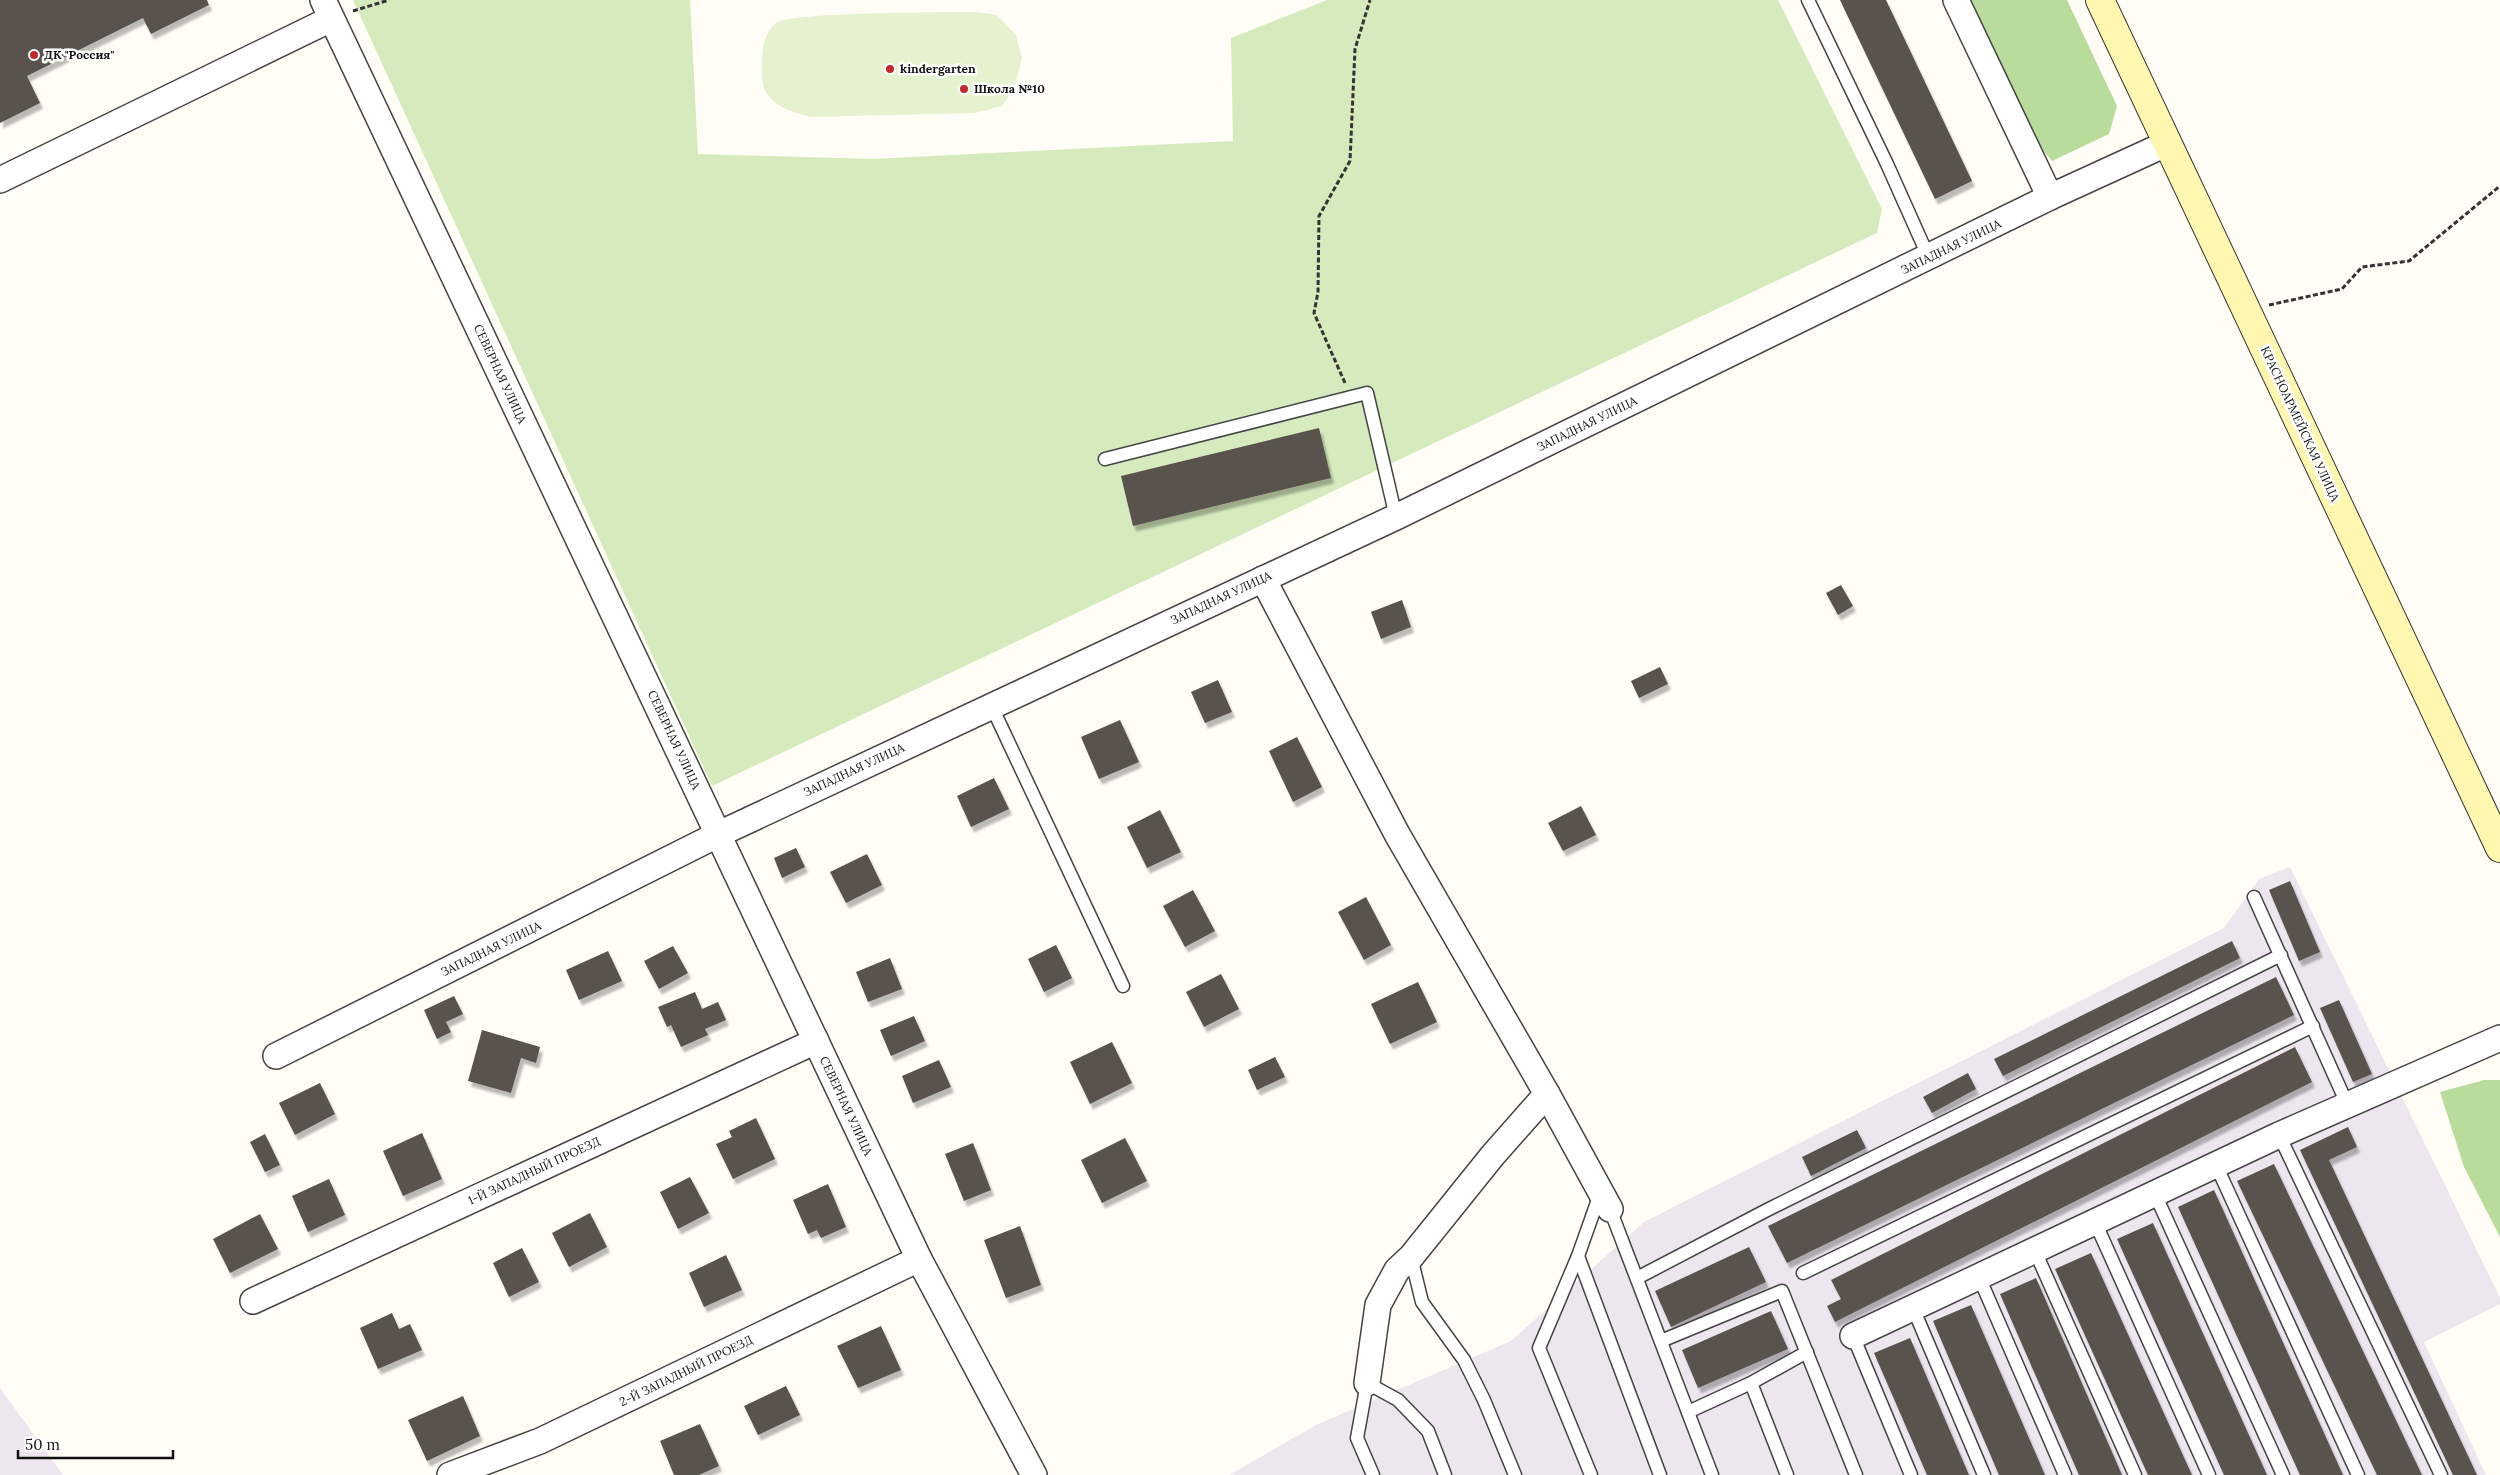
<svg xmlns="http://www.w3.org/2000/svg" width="2500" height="1475" viewBox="0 0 2500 1475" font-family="Lora,serif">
	<defs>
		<filter id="shadow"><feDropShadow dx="3" dy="5.5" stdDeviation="1" flood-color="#0004"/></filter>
	</defs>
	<rect width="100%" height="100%" fill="#fffdf5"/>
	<g fill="#eee6ef">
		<path d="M2290,867l210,431v6l-76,38 62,133h-1257l87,-50 195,-84 133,-119 580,-294 35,-49z"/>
		<path d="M0,1388l63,87h-63z"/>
	</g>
	<path fill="#d5ebbd" d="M353,0h337l8,154 174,5 361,-18 -2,-103 96,-38h451l104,209 -5,24 -1165,553z"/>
	<g fill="#b9dc9c">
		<path d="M1968,0h99l50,106 -8,28 -57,27 -17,-20z"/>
		<path d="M2484,1080h16v157l-36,-70 -24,-75z"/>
	</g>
	<path fill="#e6f2cf" d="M978,12l19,3 19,20 6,23 -8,31 -12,17 -27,7 -165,4c-22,-6 -48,-14 -48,-41 0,-19 -2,-39 14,-53 14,-11 173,-11 202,-11z"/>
	<g fill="#5a524d" filter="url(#shadow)">
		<path d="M0,0h207l2,5 -58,29 -8,-16 -116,58 13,27 -40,20z"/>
		<path d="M1840,0h46l86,181 -37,18z"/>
		<path d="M1319,428l12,50 -198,48 -12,-50z"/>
		<path d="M1841,585l12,21 -15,9 -12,-22z"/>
		<path d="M1402,600l9,27 -30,12 -10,-27z"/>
		<path d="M1660,667l8,17 -29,14 -8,-17z"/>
		<path d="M1218,680l14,32 -27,11 -14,-31z"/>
		<path d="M1120,720l19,42 -40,17 -18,-42z"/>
		<path d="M1297,737l25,50 -29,15 -24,-51z"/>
		<path d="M994,778l15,31 -38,18 -14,-31z"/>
		<path d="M1581,806l15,29 -33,16 -15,-28z"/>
		<path d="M1160,810l21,42 -34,16 -20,-41z"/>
		<path d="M796,848l9,19 -23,11 -8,-20z"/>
		<path d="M867,854l15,31 -36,18 -16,-31z"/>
		<path d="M2290,881l30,71 -21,9 -30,-71z"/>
		<path d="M1193,890l22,41 -30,16 -22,-41z"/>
		<path d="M1366,897l25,48 -27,15 -26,-48z"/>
		<path d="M2232,941l8,17 -237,118 -9,-17z"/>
		<path d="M1056,945l16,33 -28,14 -16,-33z"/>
		<path d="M673,946l15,27 -29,16 -15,-28z"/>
		<path d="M608,951l14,30 -43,19 -13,-30z"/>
		<path d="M890,958l12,31 -34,13 -12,-30z"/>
		<path d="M1221,974l18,35 -35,18 -18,-35z"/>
		<path d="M2276,977l18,38 -507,248 -19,-37z"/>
		<path d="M1418,982l19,40 -47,22 -19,-40z"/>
		<path d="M695,992l7,17 16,-7 8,18 -21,9 3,6 -27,12 -10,-22 -4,2 -9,-20z"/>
		<path d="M454,996l9,18 -17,8 5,10 -14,7 -13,-29z"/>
		<path d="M2339,1000l33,74 -19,8 -33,-74z"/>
		<path d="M914,1016l11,25 -34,15 -11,-26z"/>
		<path d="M482,1030l58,17 -4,16 -15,-5 -10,35 -43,-12z"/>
		<path d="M1112,1042l20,41 -42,21 -20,-42z"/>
		<path d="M2295,1047l17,35 -477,240 -8,-16 14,-7 -10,-19z"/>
		<path d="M1275,1057l10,20 -28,13 -9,-20z"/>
		<path d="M939,1060l12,27 -38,16 -11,-27z"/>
		<path d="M1968,1073l8,16 -44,24 -9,-16z"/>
		<path d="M320,1083l15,31 -40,21 -16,-32z"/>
		<path d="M756,1118l19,41 -42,20 -17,-35 16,-7 -3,-6z"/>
		<path d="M2348,1127l9,20 -28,13 148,315h-24l-153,-325z"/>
		<path d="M1857,1130l9,18 -55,28 -9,-19z"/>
		<path d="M422,1133l20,46 -39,17 -20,-45z"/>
		<path d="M265,1134l15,31 -15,7 -15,-30z"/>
		<path d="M1125,1138l22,43 -45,22 -21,-43z"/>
		<path d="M973,1143l18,47 -27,11 -19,-47z"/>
		<path d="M2274,1164l148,311h-45l-140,-294z"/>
		<path d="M690,1177l19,36 -31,16 -18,-37z"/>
		<path d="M329,1179l16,36 -37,17 -16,-36z"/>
		<path d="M828,1184l18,43 -25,11 -4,-8 -9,4 -15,-34z"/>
		<path d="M2214,1190l129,285h-43l-122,-268z"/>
		<path d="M590,1213l17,34 -38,20 -17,-34z"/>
		<path d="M260,1214l18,35 -48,24 -17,-34z"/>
		<path d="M2153,1223l114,252h-43l-107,-236z"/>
		<path d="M1020,1226l21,59 -35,13 -22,-58z"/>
		<path d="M1749,1247l17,35 -95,45 -16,-36z"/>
		<path d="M522,1248l17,34 -30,15 -16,-34z"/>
		<path d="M2091,1253l101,222h-44l-93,-206z"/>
		<path d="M726,1255l16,35 -38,17 -15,-34z"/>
		<path d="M2036,1278l86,197h-43l-79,-181z"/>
		<path d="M1971,1305l74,170h-46l-66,-154z"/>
		<path d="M1771,1311l17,38 -90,39 -16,-38z"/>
		<path d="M392,1313l7,16 11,-5 12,26 -44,19 -18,-41z"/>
		<path d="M881,1326l20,44 -43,18 -21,-42z"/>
		<path d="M1910,1338l59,137h-42l-53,-122z"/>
		<path d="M786,1386l14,29 -42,20 -14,-29z"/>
		<path d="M463,1396l17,40 -53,25 -19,-41z"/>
		<path d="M700,1424l19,42 -20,9h-25l-14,-34z"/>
	</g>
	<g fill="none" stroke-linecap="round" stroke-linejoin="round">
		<defs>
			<g id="service">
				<path d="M1808,0l79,164 42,94"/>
				<path d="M1105,459l262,-66 29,124"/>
				<path d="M991,705l132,281"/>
				<path d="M2254,897l94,209"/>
				<path d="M2279,1135l162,340"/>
				<path d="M2216,1165l142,310"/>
				<path d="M2155,1194l128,281"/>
				<path d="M1610,1209l102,266"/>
				<path d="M2095,1222l114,253"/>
				<path d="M2035,1251l100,224"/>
				<path d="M1578,1256l82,219"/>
				<path d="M1411,1257l11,45 42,58 20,40 31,75"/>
				<path d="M1803,1273l510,-247"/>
				<path d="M1979,1277l86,198"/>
				<path d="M1637,1278l132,-69 512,-254"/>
				<path d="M1913,1308l71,167"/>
				<path d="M1853,1336l58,139"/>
				<path d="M1661,1341l121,-50 74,184"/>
				<path d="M1751,1383l36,92"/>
				<path d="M1688,1412l63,-29 56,-31"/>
				<path d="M1373,1475l-16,-37 10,-55 31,17 30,31 17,44"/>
				<path d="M1591,1475l-52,-127 39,-92 22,-62"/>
			</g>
			<g id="minor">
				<path d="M323,0l596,1259 115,216"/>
				<path d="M1956,0l94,197"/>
				<path d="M0,180l331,-161"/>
				<path d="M1263,579l134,255 150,260 63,115"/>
				<path d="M276,1056l443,-222 677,-317 654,-320 118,-54"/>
				<path d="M253,1301l563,-260"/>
				<path d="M1853,1336l426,-201 221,-97"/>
				<path d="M1367,1383l11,-78 19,-35 14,-13 82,-102 54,-61"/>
				<path d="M450,1475l90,-34 379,-182"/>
			</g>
			<path id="secondary" d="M2100,0l400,848"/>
		</defs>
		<use href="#service" stroke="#444" stroke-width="15"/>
		<use href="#minor" stroke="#444" stroke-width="28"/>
		<use href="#secondary" stroke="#333" stroke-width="30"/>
		<g stroke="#333" stroke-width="3" stroke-dasharray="5 2.5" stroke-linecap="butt">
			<path d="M353,11l36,-11"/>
			<path d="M2269,305l73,-16 20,-22 47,-6 91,-75"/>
			<path d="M1345,383l-31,-70 4,-21 1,-76 31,-55 5,-112 15,-49"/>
		</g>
		<use href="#service" stroke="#fff" stroke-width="12"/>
		<use href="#minor" stroke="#fff" stroke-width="25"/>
		<use href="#secondary" stroke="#fff6b0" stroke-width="28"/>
	</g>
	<g fill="#c4262e" stroke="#fff" stroke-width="2">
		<circle cx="34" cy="55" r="5"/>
		<circle cx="890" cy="69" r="5"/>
		<circle cx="964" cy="89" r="5"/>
	</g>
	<g text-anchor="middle" stroke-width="5" stroke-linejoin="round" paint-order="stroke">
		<g font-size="12" font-weight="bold" fill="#111" stroke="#fff" text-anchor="start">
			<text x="44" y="59">ДК "Россия"</text>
			<text x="900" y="73">kindergarten</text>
			<text x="974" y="93">Школа №10</text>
		</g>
		<g font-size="12" fill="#111" stroke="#fff">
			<text transform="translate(1951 247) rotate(-26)" y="4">ЗАПАДНАЯ УЛИЦА</text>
			<text transform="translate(500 374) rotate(65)" y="4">СЕВЕРНАЯ УЛИЦА</text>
			<text transform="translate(1587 424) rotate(-26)" y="4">ЗАПАДНАЯ УЛИЦА</text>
			<text transform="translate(2300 424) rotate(65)" y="4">КРАСНОАРМЕЙСКАЯ УЛИЦА</text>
			<text transform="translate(1221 598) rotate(-25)" y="4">ЗАПАДНАЯ УЛИЦА</text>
			<text transform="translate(674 740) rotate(65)" y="4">СЕВЕРНАЯ УЛИЦА</text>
			<text transform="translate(854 770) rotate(-25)" y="4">ЗАПАДНАЯ УЛИЦА</text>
			<text transform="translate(491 949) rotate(-26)" y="4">ЗАПАДНАЯ УЛИЦА</text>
			<text transform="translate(846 1106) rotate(65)" y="4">СЕВЕРНАЯ УЛИЦА</text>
			<text transform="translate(534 1171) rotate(-25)" y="4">1-Й ЗАПАДНЫЙ ПРОЕЗД</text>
			<text transform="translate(686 1371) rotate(-26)" y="4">2-Й ЗАПАДНЫЙ ПРОЕЗД</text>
		</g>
	</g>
	<path d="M18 1450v8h155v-8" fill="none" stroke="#111111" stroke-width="2.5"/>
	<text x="25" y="1450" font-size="15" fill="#111111" stroke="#ffffff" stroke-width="4" paint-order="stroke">50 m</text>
</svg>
